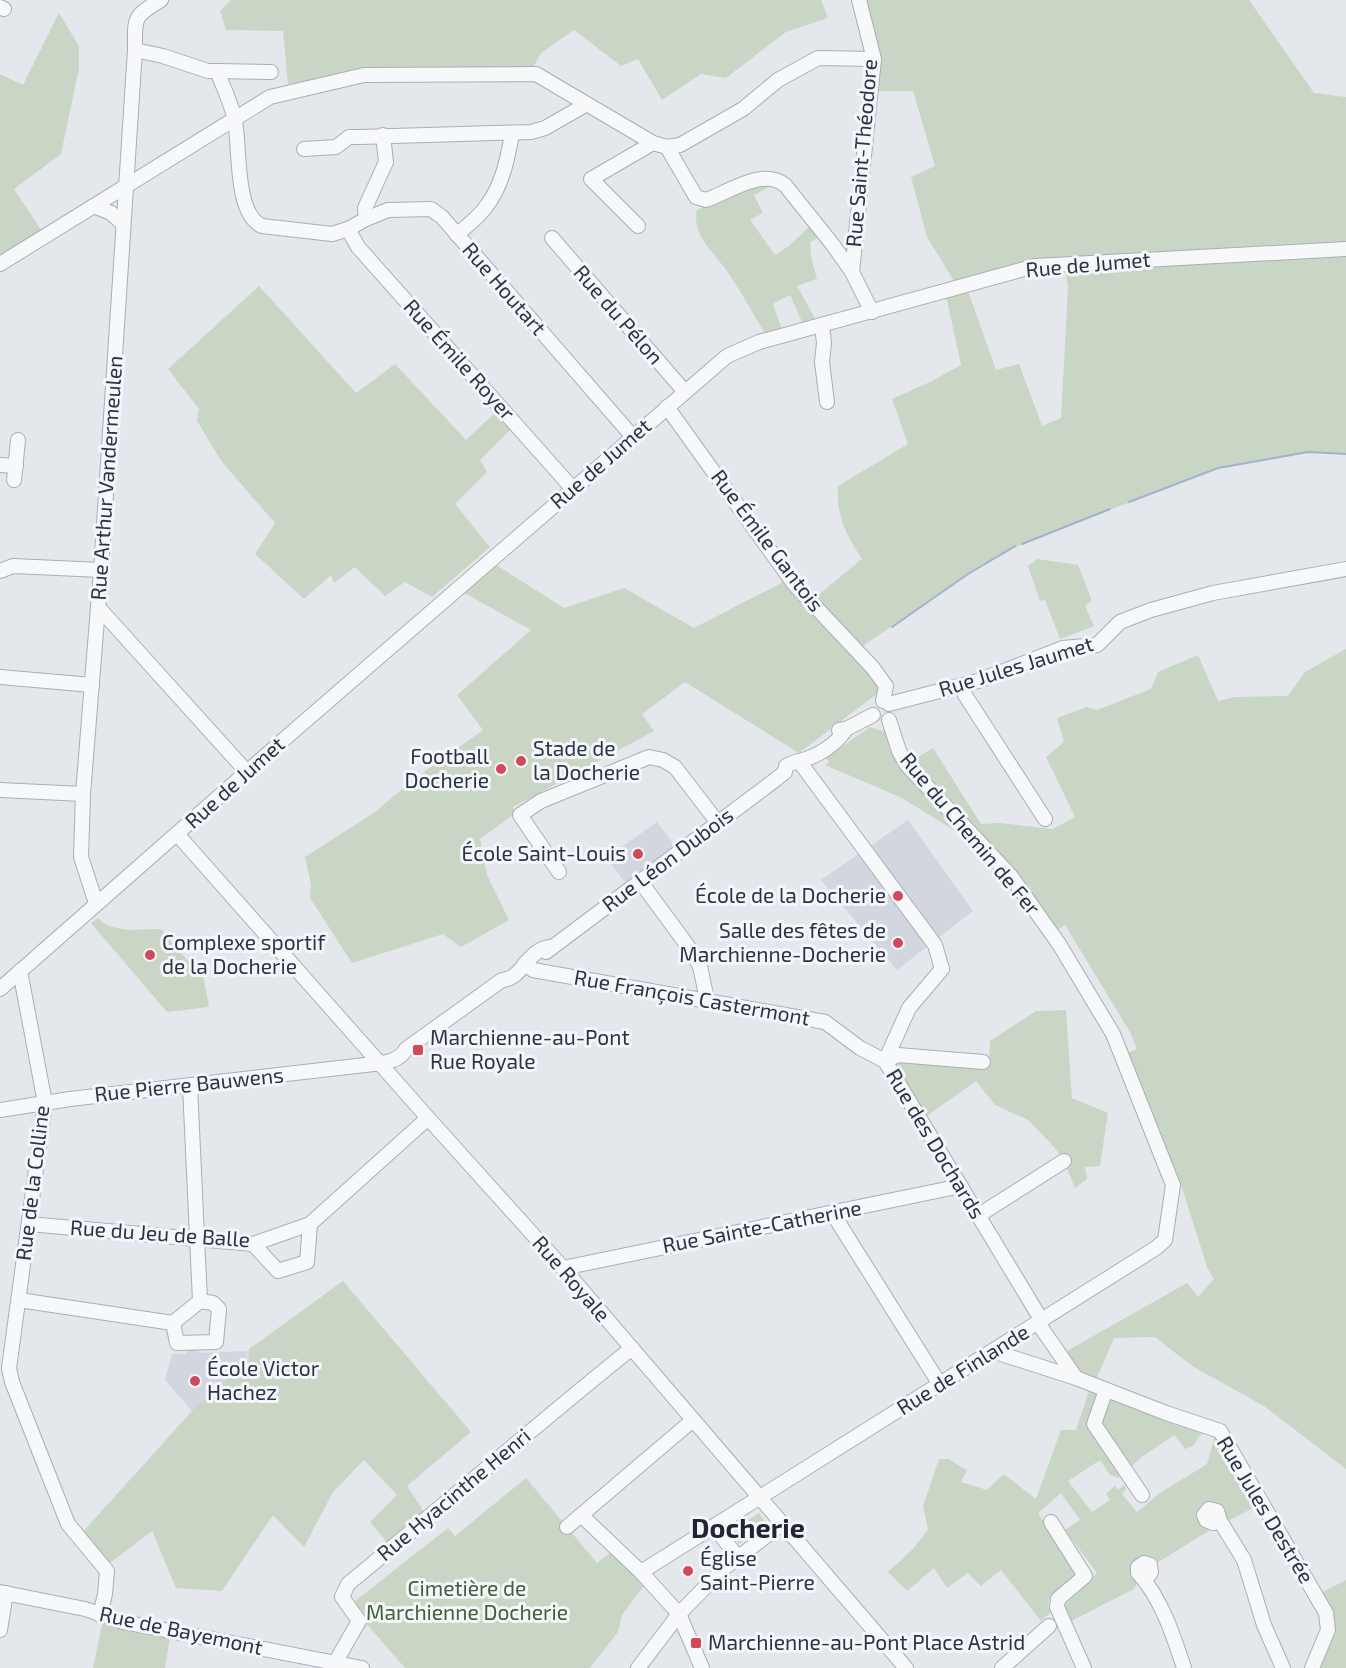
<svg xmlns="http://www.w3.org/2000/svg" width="1346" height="1668" viewBox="0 0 1346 1668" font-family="'Exo 2',sans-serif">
	<rect width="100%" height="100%" fill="#e4e7ec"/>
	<g fill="#d2d6de">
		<path d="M908,820l65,91 -76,59 -76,-90z"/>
		<path d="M657,822l18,24 -50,36 -19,-24z"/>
		<path d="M197,1349l3,4 47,-2 1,13 -23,12v5l-33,30 -27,-31 7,-26h14l3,-4z"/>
	</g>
	<g fill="#c9d6c5">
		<path d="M231,0h590l7,18 -42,14 -60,46 -25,-4 -39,26 -24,-41 -17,7 -47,-36 -33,23 -10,18 -170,5 -73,8 -5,-53 -57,-1 -6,-19z"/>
		<path d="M859,0h390l65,93 32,4v357l-38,-2 -90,16 -196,76 -54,30 -105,72 -15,-4 -31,-46 45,-37c-16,-24 -26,-44 -24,-73l70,-42 -16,-45 40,-18 29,-16 -16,-74 21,-6 30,85 23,-6 23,62 19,-8 7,-130 -3,-23 -111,16 -27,-44 -16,-60 24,-11 -22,-75h-42z"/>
		<path d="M59,13l20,33v22l-18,86 -47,35 29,44 -43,25v-184l23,11z"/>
		<path d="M751,182l25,1 -22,12 9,18 -13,7 25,35 14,-9 25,-24 5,15 -9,5 1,15 6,22 -20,7 19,34 -13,4 -13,-29 -17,9 9,26 -17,3c-12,-19 -23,-40 -36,-59 -13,-20 -38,-38 -32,-64z"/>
		<path d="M259,286l97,107 39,-29 71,76 31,-29 16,16 -33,33 7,12 -32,32 35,43 -58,50 -27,-15 -20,14 -30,-29 -21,16 -3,-8 -27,24 -49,-45 20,-31 -53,-61 -25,-41 2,-12 -31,-40z"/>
		<path d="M1037,559l41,6 14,36 -7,5 9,20 -34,13 -15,-39 -5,1 -12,-35z"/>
		<path d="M490,561l74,47 60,-20 70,40 93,-48 80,92 11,15v6l-79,60 -114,-71 -43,32 12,17 -141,76 3,6 -36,26 7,36 22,45 -48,27 -18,-13 -91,29 -42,-65 1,-13 -6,-28 70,-45 35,-30 73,-52 -26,-35 74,-65 -74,-41z"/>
		<path d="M1346,649v820l-82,-63 -72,-40 -37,-29 -41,1 -19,44 -17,-8 -11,-23 120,-68 11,14 16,-18 -7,-12 -29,-92 -57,-120 16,-6 -7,-17 -65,-107 -14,9 -145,-170 27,-16 48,76 18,-1 54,6 22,-12 -29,-60 18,-15 -7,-24 30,-11 10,3 54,-21 7,-17 40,-17 20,46 17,-4 53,-1 17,-24z"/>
		<path d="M870,727l15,5 7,22 9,15 72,73 -71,-44 -77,-33 4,-3 -3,-4z"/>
		<path d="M98,918c14,16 43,11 63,11l43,51 5,27 -42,5 -76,-89z"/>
		<path d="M1066,1010l6,88 36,15 -8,53 -15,1 2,12 -12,9 -11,-27 -10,-14 -26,-27 -33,-15 -19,-24 -55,39 -36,-59 104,1 1,-21 46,-30z"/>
		<path d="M343,1281l128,151 -64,54 21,32 -36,30 -22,-26 27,-27 -33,-35 -31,32 -29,55 -31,-32 -51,76 -46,-3 -24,-57 -46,35 -26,-31 112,-124 33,-30v-5l23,-12 1,-15z"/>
		<path d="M1089,1391l115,38 -11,17 -8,3 -11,-14 -31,21 -25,22 -8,-3 -10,-15 -32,21 24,31 18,-12 -4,-6 9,-8 3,4 6,-5 2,4 -4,5 15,18 23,-19 47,-29 8,-29 42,71 -47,24 -66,41 -10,18 -63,32 -7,-16 33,-32 -32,-43 15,-10 -19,-27 -23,20 42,62 -31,24 -1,8 4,4 -11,10 -40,-51 -20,16 -13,-13 -21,15 -13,-20 -27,23 -19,-19 24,-22 16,-20 -5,-24 16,-47h9l19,11 -6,12 26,8 17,-16 32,25 25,-69h15z"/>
		<path d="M526,1478l71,85 15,-12 34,32 -24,32 -4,17 -28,36h-185l-55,-63 98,-77 7,8z"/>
		<path d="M759,1513l6,8 -2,5 -24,18 -2,-4 -6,4 -6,-8z"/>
		<path d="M1346,1580v88h-28l12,-29 -11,-45z"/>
		<path d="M103,1620l67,16 -5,32h-72z"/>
	</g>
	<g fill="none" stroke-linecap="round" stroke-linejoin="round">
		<g stroke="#9fb4cc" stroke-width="2">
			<path d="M1129,502l89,-34 90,-16 38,2"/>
			<path d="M1022,544l88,-35"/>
			<path d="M892,627l76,-53 47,-28"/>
		</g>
		<defs>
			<g id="minor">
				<path d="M859,0l15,59 -22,213 20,40"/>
				<path d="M0,7l4,2"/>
				<path d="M135,50l28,6 45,15h9c6,15 13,30 17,45 7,26 -1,97 28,110l70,8 16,-5 18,-10 22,-9 43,-1 11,8 191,220"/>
				<path d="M217,71l54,1"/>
				<path d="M667,147l29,50 10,3c23,-8 57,-33 79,-15l48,60 19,27"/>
				<path d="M304,149l32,-2 13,-10h11l171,-5 14,-4 42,-24"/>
				<path d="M94,206l17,7 12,11"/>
				<path d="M366,219l-1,-11 21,-46 -3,-27"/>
				<path d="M638,226l-47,-47 62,-36"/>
				<path d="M348,229l10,18 215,242"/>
				<path d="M457,235c9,-9 21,-17 28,-27 17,-21 23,-50 27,-75"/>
				<path d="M552,238l133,154"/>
				<path d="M0,264l270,-167 94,-22 172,-1 117,69 14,4 13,-2 63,-36 35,-29 40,-22 56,1"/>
				<path d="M822,325l2,18 -2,19 5,40"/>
				<path d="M667,407l127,177 79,84 13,18 -3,15"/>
				<path d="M0,465l16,1"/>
				<path d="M14,480l4,-40"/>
				<path d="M0,571l13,-5 88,4"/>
				<path d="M98,607l149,165"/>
				<path d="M0,677l92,8"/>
				<path d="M963,685l2,10 80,124"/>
				<path d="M889,704l89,-23 85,-33 34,-3 23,-23 31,-12 62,-17 133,-24"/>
				<path d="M839,730l7,-1 27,-14"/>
				<path d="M799,761l136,184 7,24 -33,39 -24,53 157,260"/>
				<path d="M0,790l83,4"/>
				<path d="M177,834l251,284 135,150 343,400"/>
				<path d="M559,872l-39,-57 21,-14 108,-44 14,3 12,7 43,56"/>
				<path d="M640,881l47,64 13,21 7,34"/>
				<path d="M96,903l-15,-46 2,-63 18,-224 34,-520c0,-32 -3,-33 26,-50"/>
				<path d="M546,952l229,-172 10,-8 1,-6c5,-3 7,-3 13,-5 18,-4 38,-17 47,-32"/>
				<path d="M525,963l8,7 292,52 35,26 25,13 13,-6 85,7"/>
				<path d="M20,971l25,132 -36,265 3,14 56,142 39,47 -2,23 -5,21"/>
				<path d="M0,989l289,-254 438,-379 32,-14 276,-76 311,-17"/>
				<path d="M0,1110l70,-11 295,-34c15,-2 34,-2 41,-16l96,-69c21,-1 24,-30 48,-33"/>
				<path d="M833,1214l106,169"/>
				<path d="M979,1215l85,-54"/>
				<path d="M29,1224l224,20 57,-20 118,-106"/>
				<path d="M253,1244l25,27 29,-9 3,-38"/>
				<path d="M563,1268l398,-82"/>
				<path d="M19,1300l154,23 27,-22 -10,-215"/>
				<path d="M173,1323l4,20 39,-1 3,-33 -6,-6 -13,-2"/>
				<path d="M1038,1323l38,55"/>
				<path d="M992,1351l84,27 90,35 54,18 106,182 2,17 -16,38"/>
				<path d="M1106,1390l-12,34 48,71"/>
				<path d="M581,1515l60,57 38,42 23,54"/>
				<path d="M1220,1521l-7,2 -7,-3 -2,-5 5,-6 8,2 3,10 24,39 20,65 19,43"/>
				<path d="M1051,1522l34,54 -27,23 -1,8 27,61"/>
				<path d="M714,1526l24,32"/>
				<path d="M567,1527l126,-107"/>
				<path d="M641,1572l515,-324 9,-8 8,-55 -60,-151 -54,-90 -49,-69 -104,-111 -7,-13 -10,-31"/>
				<path d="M1145,1581l6,-9 -1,-7 -6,-2 -6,4v6c23,24 36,64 46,95"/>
				<path d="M0,1592l85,17 38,13 239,46"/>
				<path d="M0,1630l6,-37"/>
				<path d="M335,1663l24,-42 -17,-24 6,-13c95,-78 188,-159 284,-236"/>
				<path d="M638,1668l41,-54 44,-45 59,-45"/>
				<path d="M1002,1668l47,-42"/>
			</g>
		</defs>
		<use href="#minor" stroke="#a9aeb7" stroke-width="16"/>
		<use href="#minor" stroke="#f7f8fa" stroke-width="14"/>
	</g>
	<g fill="#d1495b" stroke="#f4f6f9" stroke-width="2">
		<circle cx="521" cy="761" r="6"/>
		<circle cx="501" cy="769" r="6"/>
		<circle cx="638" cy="854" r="6"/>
		<circle cx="898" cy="896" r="6"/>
		<circle cx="898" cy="943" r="6"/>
		<circle cx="150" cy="955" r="6"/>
		<rect x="412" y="1044" width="12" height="12" rx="3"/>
		<circle cx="195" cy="1381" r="6"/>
		<circle cx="688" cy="1571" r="6"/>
		<rect x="690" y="1637" width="12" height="12" rx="3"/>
	</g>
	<g text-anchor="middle" stroke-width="6" stroke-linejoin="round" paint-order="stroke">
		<g font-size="21" fill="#2b3445" stroke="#f4f6f9">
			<text transform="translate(862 153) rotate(-85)" y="7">Rue Saint-Théodore</text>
			<text transform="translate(1088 265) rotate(-5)" y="7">Rue de Jumet</text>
			<text transform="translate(504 289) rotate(49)" y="7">Rue Houtart</text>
			<text transform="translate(618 315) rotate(49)" y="7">Rue du Pélon</text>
			<text transform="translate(459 360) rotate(48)" y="7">Rue Émile Royer</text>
			<text transform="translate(601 464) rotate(-41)" y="7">Rue de Jumet</text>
			<text transform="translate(107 478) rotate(-86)" y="7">Rue Arthur Vandermeulen</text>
			<text transform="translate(767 541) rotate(53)" y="7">Rue Émile Gantois</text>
			<text transform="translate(1016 667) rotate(-17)" y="7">Rue Jules Jaumet</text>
			<text transform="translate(235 783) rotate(-42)" y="7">Rue de Jumet</text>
			<text transform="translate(970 834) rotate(50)" y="7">Rue du Chemin de Fer</text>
			<text transform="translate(668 860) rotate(-37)" y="7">Rue Léon Dubois</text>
			<text transform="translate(692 998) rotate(10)" y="7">Rue François Castermont</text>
			<text transform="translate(189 1085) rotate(-6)" y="7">Rue Pierre Bauwens</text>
			<text transform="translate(935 1144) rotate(59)" y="7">Rue des Dochards</text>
			<text transform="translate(33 1183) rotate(-83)" y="7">Rue de la Colline</text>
			<text transform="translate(762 1227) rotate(-11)" y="7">Rue Sainte-Catherine</text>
			<text transform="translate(160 1234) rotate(4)" y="7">Rue du Jeu de Balle</text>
			<text transform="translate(571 1279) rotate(49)" y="7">Rue Royale</text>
			<text transform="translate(963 1370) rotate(-32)" y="7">Rue de Finlande</text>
			<text transform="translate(454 1495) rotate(-40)" y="7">Rue Hyacinthe Henri</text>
			<text transform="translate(1265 1510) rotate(59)" y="7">Rue Jules Destrée</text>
			<text transform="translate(181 1631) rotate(12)" y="7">Rue de Bayemont</text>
		</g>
		<g font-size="21" fill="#2b3445" stroke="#f4f6f9" text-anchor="start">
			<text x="533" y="756">Stade de<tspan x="533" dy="24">la Docherie</tspan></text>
			<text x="489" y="764" text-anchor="end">Football<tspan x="489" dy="24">Docherie</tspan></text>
			<text x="626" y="861" text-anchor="end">École Saint-Louis</text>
			<text x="886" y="903" text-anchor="end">École de la Docherie</text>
			<text x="886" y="938" text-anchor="end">Salle des fêtes de<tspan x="886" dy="24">Marchienne-Docherie</tspan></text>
			<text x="162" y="950">Complexe sportif<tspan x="162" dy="24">de la Docherie</tspan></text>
			<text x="430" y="1045">Marchienne-au-Pont<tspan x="430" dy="24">Rue Royale</tspan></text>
			<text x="207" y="1376">École Victor<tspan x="207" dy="24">Hachez</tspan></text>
			<text x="700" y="1566">Église<tspan x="700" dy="24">Saint-Pierre</tspan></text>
			<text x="708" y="1650">Marchienne-au-Pont Place Astrid</text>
		</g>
		<g font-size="21" fill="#3f6138" stroke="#f4f6f9">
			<text x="467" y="1596">Cimetière de<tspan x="467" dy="24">Marchienne Docherie</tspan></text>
		</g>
		<g font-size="27" font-weight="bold" fill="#1d2536" stroke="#f4f6f9">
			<text x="748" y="1538">Docherie</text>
		</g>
	</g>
</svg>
